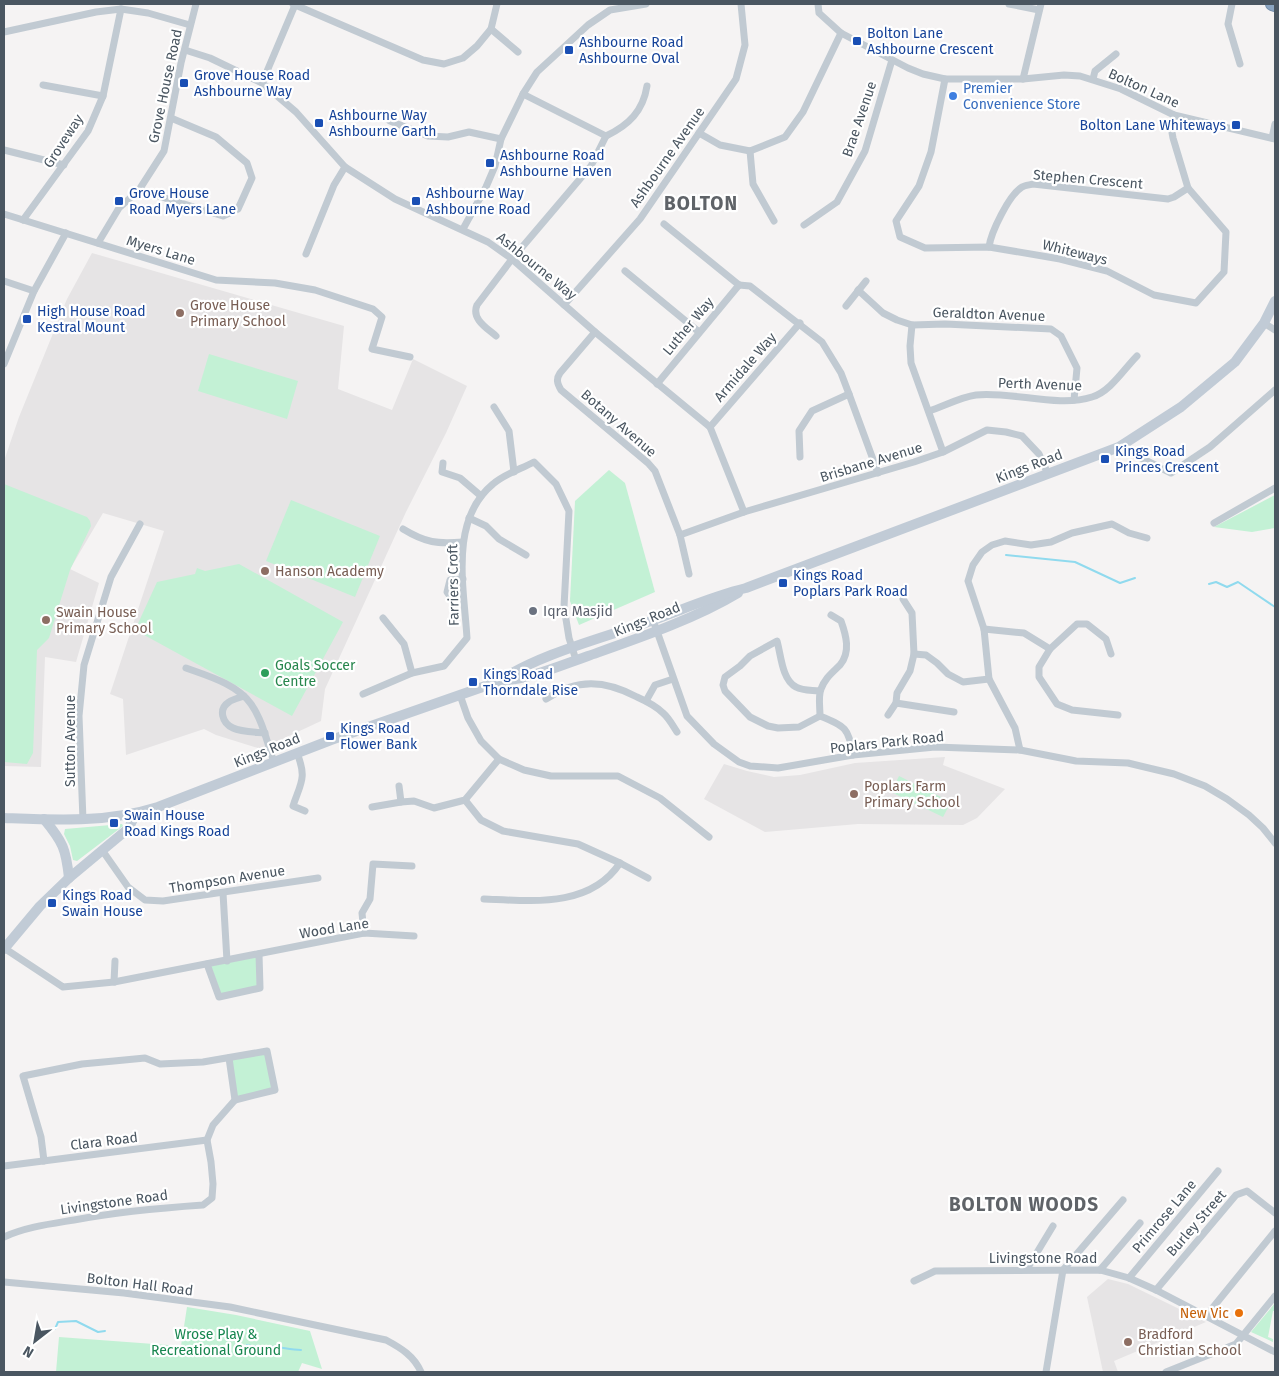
<svg xmlns="http://www.w3.org/2000/svg" width="1279" height="1376" viewBox="0 0 1279 1376" font-family="'Fira Sans',sans-serif">
	<rect width="100%" height="100%" fill="#f5f3f3"/>
	<g fill="#e6e4e5">
		<path d="M92,253l252,73 -6,63 54,21 21,-51 54,27 -21,47 -40,79 -81,177 -4,32 -60,28 -45,-14 -12,-6 -78,26 -3,-56 -13,-5 54,-163 -61,-18 -33,56 29,14 -23,79 -31,-5 -4,110 -37,-1v-305l15,-44 48,-118z"/>
		<path d="M945,757l-2,8 62,24 -28,29 -14,7 -105,-1 -93,8 -61,-33 20,-35 23,7 27,6 26,-2 55,-12z"/>
		<path d="M1108,1279l20,5 78,38 -92,39 4,11h-15l-16,-75z"/>
	</g>
	<g fill="#c3f1d5">
		<path d="M209,354l89,27 -11,38 -89,-28z"/>
		<path d="M609,470l16,13 30,109 -76,33 -9,-24 5,-100z"/>
		<path d="M4,484l83,33 3,4 1,5 -21,44 -21,68 -12,12 -4,103 -6,11 -23,-2z"/>
		<path d="M1275,495v33l-23,4 -38,-5z"/>
		<path d="M291,500l89,36 -25,61 -89,-36z"/>
		<path d="M239,564l104,58 -51,94 -157,-86 22,-48 38,-8 2,-6 8,3z"/>
		<path d="M899,776l52,26 -8,15 -52,-25z"/>
		<path d="M122,824l1,2 -46,35 -4,-1 -3,-14 -6,-12 1,-5z"/>
		<path d="M256,957l1,29 -36,8 -10,-28z"/>
		<path d="M266,1053l6,35 -35,9 -5,-37z"/>
		<path d="M1275,1303v8h-2l-5,26 5,2v3l-22,-10z"/>
		<path d="M187,1307l49,8 74,16 12,38 -20,-6 -4,9h-242l3,-35 122,9z"/>
	</g>
	<g fill="none" stroke-linecap="round" stroke-linejoin="round">
		<g stroke="#90daee" stroke-width="2">
			<path d="M1006,555l69,7 45,21 15,-5"/>
			<path d="M1209,584l7,-2 11,5 11,-5 37,25"/>
			<path d="M55,1329l3,-7 18,-1 22,11 7,-1"/>
			<path d="M247,1345c10,3 19,1 29,2 9,1 16,3 25,3"/>
		</g>
		<defs>
			<path id="highway" d="M1272,4l3,1"/>
		</defs>
		<use href="#highway" stroke="#7690ad" stroke-width="14"/>
		<g stroke="#c1cad2" stroke-width="7">
			<path d="M293,4l130,56 21,4 19,-6 14,-12 14,-17 6,-25"/>
			<path d="M818,4l1,9 22,20 67,35 15,6 22,5h78l41,-4 16,1 41,13 53,26 101,24"/>
			<path d="M1009,4l30,6"/>
			<path d="M1232,4l-4,20 12,40"/>
			<path d="M491,29l27,23"/>
			<path d="M4,32l92,-20 25,-3 27,4 42,12"/>
			<path d="M185,50l25,8 52,25 34,29 49,55 50,32 93,43 24,17 83,73 115,95 34,85"/>
			<path d="M945,79l-14,73 -12,34 -23,35 4,16 25,11 64,-1 71,12 47,12 47,24 42,8 28,-31 2,-40 -38,-44 -15,-50 -2,-11 3,-12"/>
			<path d="M1023,79l18,-75"/>
			<path d="M1093,79l2,-8 21,-17"/>
			<path d="M262,83l33,-78"/>
			<path d="M43,85l60,11"/>
			<path d="M390,121l38,15 20,1 21,-5 32,7"/>
			<path d="M699,133l21,12 30,6 35,-14 18,-25 38,-79"/>
			<path d="M606,136c23,-11 37,-25 41,-50"/>
			<path d="M1272,138l3,-14"/>
			<path d="M4,150l60,15"/>
			<path d="M750,151l3,33 21,37"/>
			<path d="M139,190l84,26 15,-7 14,-31 -5,-15 -31,-26 -45,-19"/>
			<path d="M4,214l212,66 59,3 40,7 58,19 9,8 -10,32 38,8"/>
			<path d="M23,220l65,-89 15,-35 18,-87"/>
			<path d="M664,224l75,61"/>
			<path d="M804,225l33,-23 28,-51 27,-91"/>
			<path d="M463,229l23,-42 9,-21 6,-27 22,-45 14,-22 51,-47 22,-15 36,-6"/>
			<path d="M98,243l21,-35 20,-18 25,-39 17,-88 15,-59"/>
			<path d="M989,247c2,-15 20,-52 33,-60 3,-2 8,-2 11,-3l135,15 6,-2 14,-9"/>
			<path d="M306,254l28,-69 11,-18"/>
			<path d="M625,271l74,61"/>
			<path d="M4,281l30,10"/>
			<path d="M739,285l11,1 72,56 19,31 8,21 29,79"/>
			<path d="M858,290l25,23 14,7 15,5 33,-1 106,5 10,7 16,32 -3,32"/>
			<path d="M564,305l76,-86 96,-140 9,-34 -4,-41"/>
			<path d="M846,306l20,-25"/>
			<path d="M1264,323l11,7"/>
			<path d="M912,325l-2,21 1,17 32,89"/>
			<path d="M595,332l-35,41c-4,6 -3,10 1,17l87,73 7,8 25,64 9,39"/>
			<path d="M496,336c-9,-8 -25,-17 -19,-31l35,-46 79,-93 15,-30 -83,-42"/>
			<path d="M4,364l30,-73 32,-58"/>
			<path d="M657,384l82,-99"/>
			<path d="M494,407l15,24 5,41"/>
			<path d="M929,411c15,-5 32,-14 47,-16 36,-4 82,13 116,2 18,-5 32,-28 45,-41"/>
			<path d="M710,427l90,-104"/>
			<path d="M1119,447l52,26 39,-26 65,-57"/>
			<path d="M800,457l-1,-26 13,-20 37,-17"/>
			<path d="M443,463l-1,9 18,6 21,18"/>
			<path d="M469,518l17,8 13,13 27,16"/>
			<path d="M1214,523l61,-35"/>
			<path d="M403,529c23,14 34,15 60,13"/>
			<path d="M680,535l64,-23 170,-50 29,-10 44,-22 19,2 16,4 17,18 9,20"/>
			<path d="M456,605l-9,-13 3,-12 13,-1"/>
			<path d="M831,615l10,6c5,14 10,31 -1,44 -8,8 -15,13 -19,24 -3,7 -1,18 -1,27 25,10 29,12 33,39"/>
			<path d="M383,618l21,26 8,29"/>
			<path d="M653,620l34,96 27,28 25,18 11,4 28,2 75,-13 82,-8 85,3 56,11 52,2 46,11 31,12 22,13 22,16 14,13 12,15"/>
			<path d="M984,629l40,4 26,16 27,-25h10l19,15 5,15"/>
			<path d="M1050,649l-11,18v10l18,27 15,6 46,5"/>
			<path d="M914,654l12,1 11,8 11,11 15,8 26,-3"/>
			<path d="M186,668c22,8 51,16 65,36 12,17 16,39 23,58"/>
			<path d="M819,691c-7,-1 -16,0 -23,-4 -14,-7 -15,-32 -19,-46l-27,15 -10,10 -15,11 -2,8 2,6 25,26 18,9 10,2 21,-1 21,-11"/>
			<path d="M363,694l49,-21 32,-7 23,-28c-3,-50 -18,-118 26,-154 11,-10 28,-15 41,-22l22,22 13,27 -5,96 5,31 7,22"/>
			<path d="M460,695l8,23 13,23 18,18 25,11 27,6h67l42,22 49,39"/>
			<path d="M244,696c-5,2 -11,3 -15,6 -11,7 -7,21 4,26 8,4 22,4 32,5"/>
			<path d="M546,699c31,-21 59,-19 91,-2 9,4 19,9 26,16 6,5 10,13 14,19"/>
			<path d="M646,701l9,-16 18,-6"/>
			<path d="M896,703l58,9"/>
			<path d="M888,715l8,-12 1,-10 13,-22 4,-17 -2,-41 -9,-14"/>
			<path d="M1020,750l-5,-22 -26,-49 -5,-50 -16,-48 5,-16 9,-13 10,-7 13,-4 26,4 20,-3 21,-9 40,-9 17,9 18,5"/>
			<path d="M297,753c10,25 4,29 -4,53l12,5"/>
			<path d="M399,786l2,16"/>
			<path d="M465,800l16,20 22,11 75,13 42,19 28,15"/>
			<path d="M372,807l29,-5 13,-1 20,7 31,-8 34,-41"/>
			<path d="M83,820l-4,-104 5,-51 27,-88 29,-53"/>
			<path d="M102,850l26,37 17,13 18,1 155,-23"/>
			<path d="M223,893l4,68"/>
			<path d="M484,899c48,2 106,9 136,-36"/>
			<path d="M364,933l-2,-20 8,-14 3,-35 39,2"/>
			<path d="M4,948l59,39 51,-5 250,-49 50,3"/>
			<path d="M207,964l12,33 41,-9 -1,-34"/>
			<path d="M114,982l1,-21"/>
			<path d="M44,1161l-3,-24 -18,-61 59,-12 32,-3 31,-3 15,6 43,-2 64,-11 8,39 -40,10"/>
			<path d="M4,1166l203,-26"/>
			<path d="M4,1237c22,-10 46,-13 70,-17 43,-8 85,-12 129,-15l9,-7 1,-14 -2,-22 -4,-22 6,-15 22,-25 -6,-42"/>
			<path d="M1027,1269l26,-43"/>
			<path d="M1100,1270l40,-47"/>
			<path d="M1129,1278l89,-107"/>
			<path d="M914,1281l21,-10 165,-1 29,8 27,12 119,62"/>
			<path d="M4,1282l120,11 106,14 156,33c15,8 28,16 35,32"/>
			<path d="M1156,1290l80,-95 11,-4 28,22"/>
			<path d="M1206,1316l69,-85"/>
			<path d="M1046,1372l17,-102 60,-70"/>
			<path d="M1166,1372l70,-28 39,-48"/>
		</g>
		<g stroke="#c1cbd6" stroke-width="10">
			<path d="M500,681c30,-2 59,-15 88,-25 48,-17 107,-37 150,-63"/>
			<path d="M4,818c52,2 103,5 154,-11l173,-67 166,-58c43,-28 99,-42 148,-59 35,-12 64,-26 101,-35l373,-141 62,-40 54,-45 29,-39 11,-22"/>
			<path d="M44,819c19,23 22,30 25,59"/>
			<path d="M4,949l36,-43 29,-28 60,-50 6,-14"/>
		</g>
		<use href="#highway" stroke="#8ba5c1" stroke-width="12"/>
	</g>
	<g fill="#1a4fb4" stroke="#fff" stroke-width="2">
		<rect x="852" y="36" width="10" height="10" rx="2.5"/>
		<rect x="564" y="45" width="10" height="10" rx="2.5"/>
		<rect x="179" y="78" width="10" height="10" rx="2.5"/>
		<rect x="314" y="118" width="10" height="10" rx="2.5"/>
		<rect x="1231" y="120" width="10" height="10" rx="2.5"/>
		<rect x="485" y="158" width="10" height="10" rx="2.5"/>
		<rect x="114" y="196" width="10" height="10" rx="2.5"/>
		<rect x="411" y="196" width="10" height="10" rx="2.5"/>
		<rect x="22" y="314" width="10" height="10" rx="2.5"/>
		<rect x="1100" y="454" width="10" height="10" rx="2.5"/>
		<rect x="778" y="578" width="10" height="10" rx="2.5"/>
		<rect x="468" y="677" width="10" height="10" rx="2.5"/>
		<rect x="325" y="731" width="10" height="10" rx="2.5"/>
		<rect x="109" y="818" width="10" height="10" rx="2.5"/>
		<rect x="47" y="898" width="10" height="10" rx="2.5"/>
	</g>
	<circle fill="#3f7fe0" stroke="#fff" stroke-width="2" cx="953" cy="96" r="5"/>
	<g fill="#8d6e63" stroke="#fff" stroke-width="2">
		<circle cx="180" cy="313" r="5"/>
		<circle cx="265" cy="571" r="5"/>
		<circle cx="46" cy="620" r="5"/>
		<circle cx="854" cy="794" r="5"/>
		<circle cx="1128" cy="1342" r="5"/>
	</g>
	<circle fill="#6b7280" stroke="#fff" stroke-width="2" cx="533" cy="611" r="5"/>
	<circle fill="#2e9e5b" stroke="#fff" stroke-width="2" cx="265" cy="673" r="5"/>
	<circle fill="#e8710a" stroke="#fff" stroke-width="2" cx="1239" cy="1313" r="5"/>
	<g text-anchor="middle" stroke-width="4.5" stroke-linejoin="round" paint-order="stroke">
		<g font-size="14" fill="#164399" stroke="#fff" text-anchor="start">
			<text x="867" y="38">Bolton Lane<tspan x="867" dy="16">Ashbourne Crescent</tspan></text>
			<text x="579" y="47">Ashbourne Road<tspan x="579" dy="16">Ashbourne Oval</tspan></text>
			<text x="194" y="80">Grove House Road<tspan x="194" dy="16">Ashbourne Way</tspan></text>
			<text x="329" y="120">Ashbourne Way<tspan x="329" dy="16">Ashbourne Garth</tspan></text>
			<text x="1226" y="130" text-anchor="end">Bolton Lane Whiteways</text>
			<text x="500" y="160">Ashbourne Road<tspan x="500" dy="16">Ashbourne Haven</tspan></text>
			<text x="129" y="198">Grove House<tspan x="129" dy="16">Road Myers Lane</tspan></text>
			<text x="426" y="198">Ashbourne Way<tspan x="426" dy="16">Ashbourne Road</tspan></text>
			<text x="37" y="316">High House Road<tspan x="37" dy="16">Kestral Mount</tspan></text>
			<text x="1115" y="456">Kings Road<tspan x="1115" dy="16">Princes Crescent</tspan></text>
			<text x="793" y="580">Kings Road<tspan x="793" dy="16">Poplars Park Road</tspan></text>
			<text x="483" y="679">Kings Road<tspan x="483" dy="16">Thorndale Rise</tspan></text>
			<text x="340" y="733">Kings Road<tspan x="340" dy="16">Flower Bank</tspan></text>
			<text x="124" y="820">Swain House<tspan x="124" dy="16">Road Kings Road</tspan></text>
			<text x="62" y="900">Kings Road<tspan x="62" dy="16">Swain House</tspan></text>
		</g>
		<g font-size="14" fill="#4a5661" stroke="#fff">
			<text transform="translate(165 86) rotate(-78)" y="5">Grove House Road</text>
			<text transform="translate(1144 88) rotate(24)" y="5">Bolton Lane</text>
			<text transform="translate(859 119) rotate(-71)" y="5">Brae Avenue</text>
			<text transform="translate(63 141) rotate(-57)" y="5">Groveway</text>
			<text transform="translate(667 157) rotate(-55)" y="5">Ashbourne Avenue</text>
			<text transform="translate(1088 179) rotate(5)" y="5">Stephen Crescent</text>
			<text transform="translate(161 250) rotate(17)" y="5">Myers Lane</text>
			<text transform="translate(1075 252) rotate(14)" y="5">Whiteways</text>
			<text transform="translate(537 266) rotate(39)" y="5">Ashbourne Way</text>
			<text transform="translate(989 314) rotate(2)" y="5">Geraldton Avenue</text>
			<text transform="translate(688 326) rotate(-50)" y="5">Luther Way</text>
			<text transform="translate(745 367) rotate(-49)" y="5">Armidale Way</text>
			<text transform="translate(1040 384) rotate(2)" y="5">Perth Avenue</text>
			<text transform="translate(619 423) rotate(41)" y="5">Botany Avenue</text>
			<text transform="translate(871 462) rotate(-17)" y="5">Brisbane Avenue</text>
			<text transform="translate(1029 466) rotate(-21)" y="5">Kings Road</text>
			<text transform="translate(453 585) rotate(-91)" y="5">Farriers Croft</text>
			<text transform="translate(647 619) rotate(-22)" y="5">Kings Road</text>
			<text transform="translate(70 741) rotate(-90)" y="5">Sutton Avenue</text>
			<text transform="translate(887 742) rotate(-6)" y="5">Poplars Park Road</text>
			<text transform="translate(267 750) rotate(-22)" y="5">Kings Road</text>
			<text transform="translate(227 879) rotate(-9)" y="5">Thompson Avenue</text>
			<text transform="translate(334 928) rotate(-9)" y="5">Wood Lane</text>
			<text transform="translate(104 1141) rotate(-7)" y="5">Clara Road</text>
			<text transform="translate(114 1202) rotate(-8)" y="5">Livingstone Road</text>
			<text transform="translate(1164 1216) rotate(-50)" y="5">Primrose Lane</text>
			<text transform="translate(1196 1223) rotate(-49)" y="5">Burley Street</text>
			<text x="1043" y="1263">Livingstone Road</text>
			<text transform="translate(140 1284) rotate(7)" y="5">Bolton Hall Road</text>
		</g>
		<g font-size="14" fill="#366cbe" stroke="#fff" text-anchor="start">
			<text x="963" y="93">Premier<tspan x="963" dy="16">Convenience Store</tspan></text>
		</g>
		<g font-size="14" fill="#785e54" stroke="#fff" text-anchor="start">
			<text x="190" y="310">Grove House<tspan x="190" dy="16">Primary School</tspan></text>
			<text x="275" y="576">Hanson Academy</text>
			<text x="56" y="617">Swain House<tspan x="56" dy="16">Primary School</tspan></text>
			<text x="864" y="791">Poplars Farm<tspan x="864" dy="16">Primary School</tspan></text>
			<text x="1138" y="1339">Bradford<tspan x="1138" dy="16">Christian School</tspan></text>
		</g>
		<g font-size="14" fill="#5b616d" stroke="#fff" text-anchor="start">
			<text x="543" y="616">Iqra Masjid</text>
		</g>
		<g font-size="14" fill="#27864d" stroke="#fff" text-anchor="start">
			<text x="275" y="670">Goals Soccer<tspan x="275" dy="16">Centre</tspan></text>
		</g>
		<g font-size="14" fill="#c56008" stroke="#fff" text-anchor="end">
			<text x="1229" y="1318">New Vic</text>
		</g>
		<g font-size="14" fill="#17864f" stroke="#fff">
			<text x="216" y="1339">Wrose Play &amp;<tspan x="216" dy="16">Recreational Ground</tspan></text>
		</g>
		<g font-size="19" font-weight="bold" letter-spacing="1" fill="#5f6368" stroke="#fff">
			<text x="701" y="210">BOLTON</text>
			<text x="1024" y="1211">BOLTON WOODS</text>
		</g>
	</g>
	<rect width="1279" height="1376" fill="none" stroke="#4a5661" stroke-width="10"/>
	<g transform="translate(35 1341) rotate(211)" stroke="#ffffff" stroke-width="4" paint-order="stroke">
	<path d="M0-4L9 19L0 12L-9 19Z" fill="#4a5661"/>
	<text y="-8" font-size="14" font-weight="bold" text-anchor="middle" fill="#4a5661">N</text>
	</g>
</svg>
